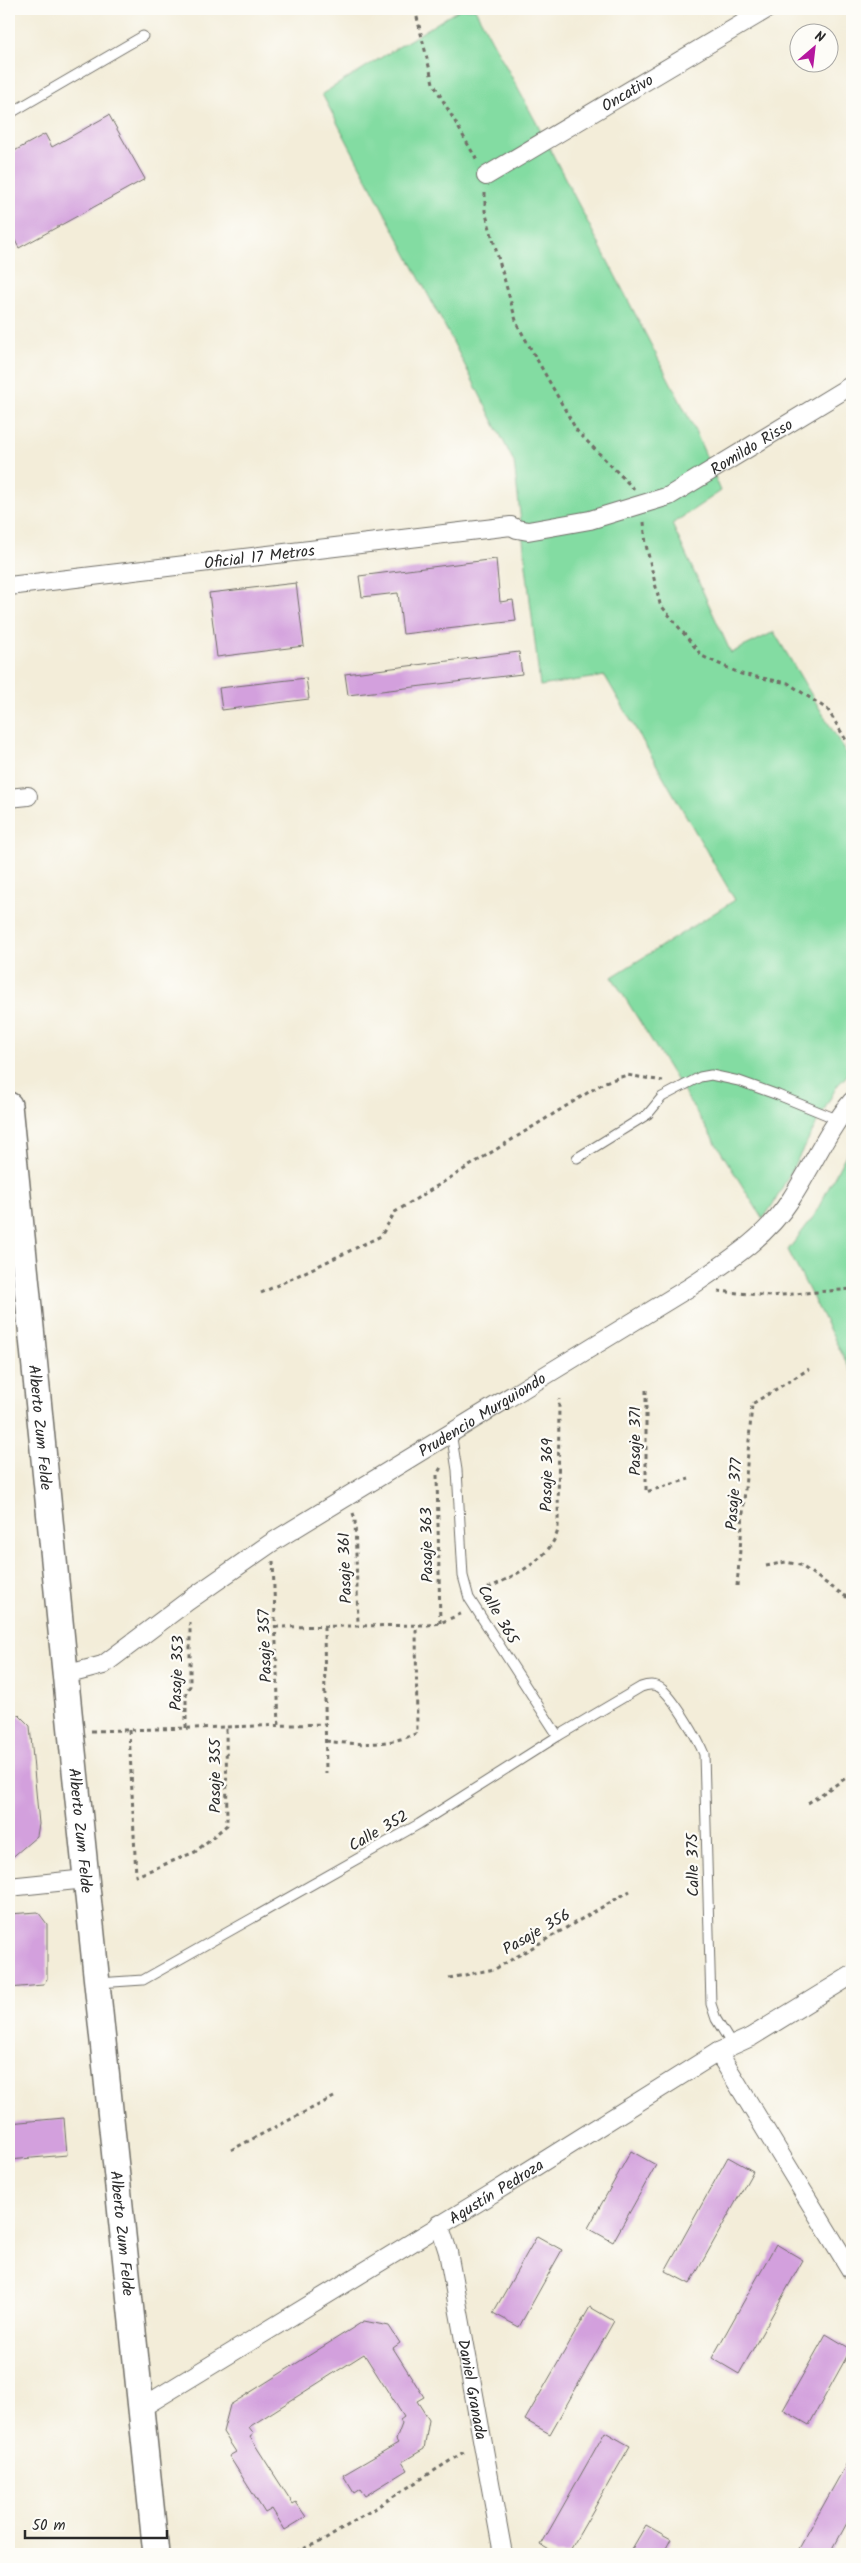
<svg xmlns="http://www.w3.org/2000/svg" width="861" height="2563" viewBox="0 0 861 2563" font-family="Kalam,sans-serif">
	<rect width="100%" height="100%" fill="#fdfcf7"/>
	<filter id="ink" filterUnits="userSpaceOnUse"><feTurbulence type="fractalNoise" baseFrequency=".02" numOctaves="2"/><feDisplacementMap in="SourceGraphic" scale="10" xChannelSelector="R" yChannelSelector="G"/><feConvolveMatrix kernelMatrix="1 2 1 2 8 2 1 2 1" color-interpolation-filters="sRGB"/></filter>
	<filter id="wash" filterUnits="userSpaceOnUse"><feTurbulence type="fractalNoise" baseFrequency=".0096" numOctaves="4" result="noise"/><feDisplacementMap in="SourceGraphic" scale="20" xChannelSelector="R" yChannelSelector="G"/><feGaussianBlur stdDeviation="1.12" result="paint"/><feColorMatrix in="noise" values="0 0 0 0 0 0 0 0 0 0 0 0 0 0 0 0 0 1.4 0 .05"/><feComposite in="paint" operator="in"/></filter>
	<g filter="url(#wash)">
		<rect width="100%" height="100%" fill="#f3edd9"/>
		<g fill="#83dca2" stroke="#578466">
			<path d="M460,9h15l61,113 158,306 27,63 -49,33 59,129 43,-21 78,131v307l-15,16 -62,115 -12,18 -151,-242 123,-77 -130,-224 -65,10 -26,-224 -62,-122 -130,-246z"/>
			<path d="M852,1143v230l-64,-123 26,-34z"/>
		</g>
		<g id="blocks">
			<g fill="#d3a0dd">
				<path d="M109,115l36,64 -126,69 -10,-19v-75l36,-20 7,13z"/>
				<path d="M496,559l4,43 13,-2 3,21 -113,13 -5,-41 -36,4 -3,-21z"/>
				<path d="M296,583l8,63 -87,11 -8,-64z"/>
				<path d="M519,652l3,22 -174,21 -3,-21z"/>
				<path d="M306,678l3,21 -87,11 -3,-22z"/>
				<path d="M19,1715l11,11 9,98 -2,12 -28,24v-144z"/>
				<path d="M38,1912l9,12v55l-4,6 -34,3v-74z"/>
				<path d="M64,2118l3,37 -58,5v-37z"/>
				<path d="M631,2151l25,14 -43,77 -25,-14z"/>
				<path d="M728,2157l25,14 -63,113 -25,-13z"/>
				<path d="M537,2236l25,14 -43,77 -26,-14z"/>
				<path d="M776,2244l27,16 -64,114 -27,-16z"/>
				<path d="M590,2307l24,14 -64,113 -25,-14z"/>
				<path d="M364,2321l25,5 11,17 -7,5 31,49 -7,4 12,19 -5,29 -22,13 5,8 -42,26 -5,-7 -6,4 -11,-18 55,-32 -2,-3 6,-16 -2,-4 4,-3 -40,-63 -115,73 5,7 -4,3 43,67 3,-2 10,15 -21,13 -13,-21 -7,4 -36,-57 7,-4 -13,-20 7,-27z"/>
				<path d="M826,2334l25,15 -42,76 -26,-15z"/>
				<path d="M605,2432l25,14 -62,108h-12l-15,-9z"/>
				<path d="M852,2454v60l-22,40h-34z"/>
				<path d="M646,2525l25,14 -8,15h-34z"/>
			</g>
		</g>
	</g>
	<g filter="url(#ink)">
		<use href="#blocks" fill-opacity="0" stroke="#716f68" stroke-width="1"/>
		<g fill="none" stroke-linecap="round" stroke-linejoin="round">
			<defs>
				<g id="lane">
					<path d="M9,114l134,-78"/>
					<path d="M577,1158l71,-44 14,-17 38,-20 11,-2 28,6 39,14 61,25"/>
					<path d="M451,1432l6,38 6,106 6,22 89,138"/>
					<path d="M98,1983l45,-3 276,-156 139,-88 83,-49c8,-3 16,-3 22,3 13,12 35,49 41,64l7,250 5,15 16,26"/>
				</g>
				<g id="street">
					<path id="s1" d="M486,176l281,-167"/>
					<path id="s2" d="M9,586l502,-60 6,3 11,2 62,-11 79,-24 183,-111"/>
					<path d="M9,798l19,-2"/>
					<path id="s3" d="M65,1675l38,-10 85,-64 83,-58 419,-256c37,-25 76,-49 101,-88 21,-32 36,-68 61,-98"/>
					<path d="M9,1887l77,-8"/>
					<path d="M718,2052l134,220"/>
					<path id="s4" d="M439,2224l9,28 55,302"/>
					<path id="s5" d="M141,2408l352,-215 225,-141 33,-15 101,-62"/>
				</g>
				<g id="secondary">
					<path id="s6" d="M9,1105l62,627 85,822"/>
				</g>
			</defs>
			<use href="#lane" stroke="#716f68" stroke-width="11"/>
			<use href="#street" stroke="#716f68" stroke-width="20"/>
			<use href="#secondary" stroke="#716f68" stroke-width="28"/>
			<g stroke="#716f68" stroke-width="3" stroke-dasharray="4 4" stroke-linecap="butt">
				<path d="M415,9l18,74 45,79"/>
				<path d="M485,193v18l32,113 60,107 57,58"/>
				<path d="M644,522l2,23 14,59 42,52 39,18 47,9 40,27 24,40"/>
				<path d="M718,1291l52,5 82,-7"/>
				<path d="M261,1293l120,-57 14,-24 210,-130 22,-7 36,6"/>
				<path d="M646,1390v102l43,-13"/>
				<path d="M353,1513l2,6 3,105"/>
				<path d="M273,1561l6,165"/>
				<path d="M766,1566l20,-4 14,3 52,36"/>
				<path d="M737,1586l15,-182 57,-35"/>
				<path d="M481,1592c28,-15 68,-29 77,-62l1,-131"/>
				<path d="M440,1623l-3,-148 4,-8"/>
				<path d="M275,1627l153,-2 12,-2 23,-10"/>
				<path d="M324,1627l2,147"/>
				<path d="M186,1728v-36l4,-6v-64"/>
				<path d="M129,1730l7,146 59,-24 32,-27 -1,-97"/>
				<path d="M91,1731l234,-7"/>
				<path d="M326,1741c29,4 64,5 91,-8l-1,-107"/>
				<path d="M808,1803l44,-29"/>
				<path d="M449,1978l46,-9 135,-78"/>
				<path d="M231,2150l103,-53"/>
				<path d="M288,2554l35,-13 144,-91"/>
			</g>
			<use href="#lane" stroke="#fff" stroke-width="9"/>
			<use href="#street" stroke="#fff" stroke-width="18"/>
			<use href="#secondary" stroke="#fff" stroke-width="25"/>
		</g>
	</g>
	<g text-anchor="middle" stroke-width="4.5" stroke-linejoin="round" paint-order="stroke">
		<g font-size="16" fill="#2b2b2b" stroke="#fdfcf7">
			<text dy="6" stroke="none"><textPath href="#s1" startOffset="164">Oncativo</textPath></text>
			<text dy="6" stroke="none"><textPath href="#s2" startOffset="765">Romildo Risso</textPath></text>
			<text dy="6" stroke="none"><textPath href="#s2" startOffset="252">Oficial 17 Metros</textPath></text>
			<text dy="6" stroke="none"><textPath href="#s3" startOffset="494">Prudencio Murguiondo</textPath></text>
			<text dy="6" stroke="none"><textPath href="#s6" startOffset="324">Alberto Zum Felde</textPath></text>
			<text transform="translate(634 1441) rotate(-90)" y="6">Pasaje 371</text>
			<text transform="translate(546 1475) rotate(-89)" y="6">Pasaje 369</text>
			<text transform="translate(733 1494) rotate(-86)" y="6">Pasaje 377</text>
			<text transform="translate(426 1545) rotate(-91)" y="6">Pasaje 363</text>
			<text transform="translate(344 1568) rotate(-92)" y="6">Pasaje 361</text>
			<text transform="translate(499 1614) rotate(60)" y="6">Calle 365</text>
			<text transform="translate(264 1646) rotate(-92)" y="6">Pasaje 357</text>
			<text transform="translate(176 1673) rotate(-88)" y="6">Pasaje 353</text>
			<text transform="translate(214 1776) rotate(-90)" y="6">Pasaje 355</text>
			<text dy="6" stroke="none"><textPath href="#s6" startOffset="729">Alberto Zum Felde</textPath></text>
			<text transform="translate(378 1830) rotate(-30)" y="6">Calle 352</text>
			<text transform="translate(692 1865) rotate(-91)" y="6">Calle 375</text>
			<text transform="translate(536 1931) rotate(-30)" y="6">Pasaje 356</text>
			<text dy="6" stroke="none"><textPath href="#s5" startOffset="416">Agustín Pedroza</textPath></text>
			<text dy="6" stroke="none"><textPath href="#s6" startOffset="1134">Alberto Zum Felde</textPath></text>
			<text dy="6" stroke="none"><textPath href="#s4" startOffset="169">Daniel Granada</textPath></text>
		</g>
	</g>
	<rect width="861" height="2563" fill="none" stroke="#fdfcf7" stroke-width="30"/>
	<g transform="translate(814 48) rotate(28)"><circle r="24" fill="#fdfcf7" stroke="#a9a8a5"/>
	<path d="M0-4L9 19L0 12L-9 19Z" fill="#b5179e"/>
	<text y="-8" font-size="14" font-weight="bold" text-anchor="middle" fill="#2b2b2b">N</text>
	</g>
	<path d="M25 2530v8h142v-8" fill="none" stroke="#2b2b2b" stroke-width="2.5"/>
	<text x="32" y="2530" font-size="15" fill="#2b2b2b" stroke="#fdfcf7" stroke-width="4" paint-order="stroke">50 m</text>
</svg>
